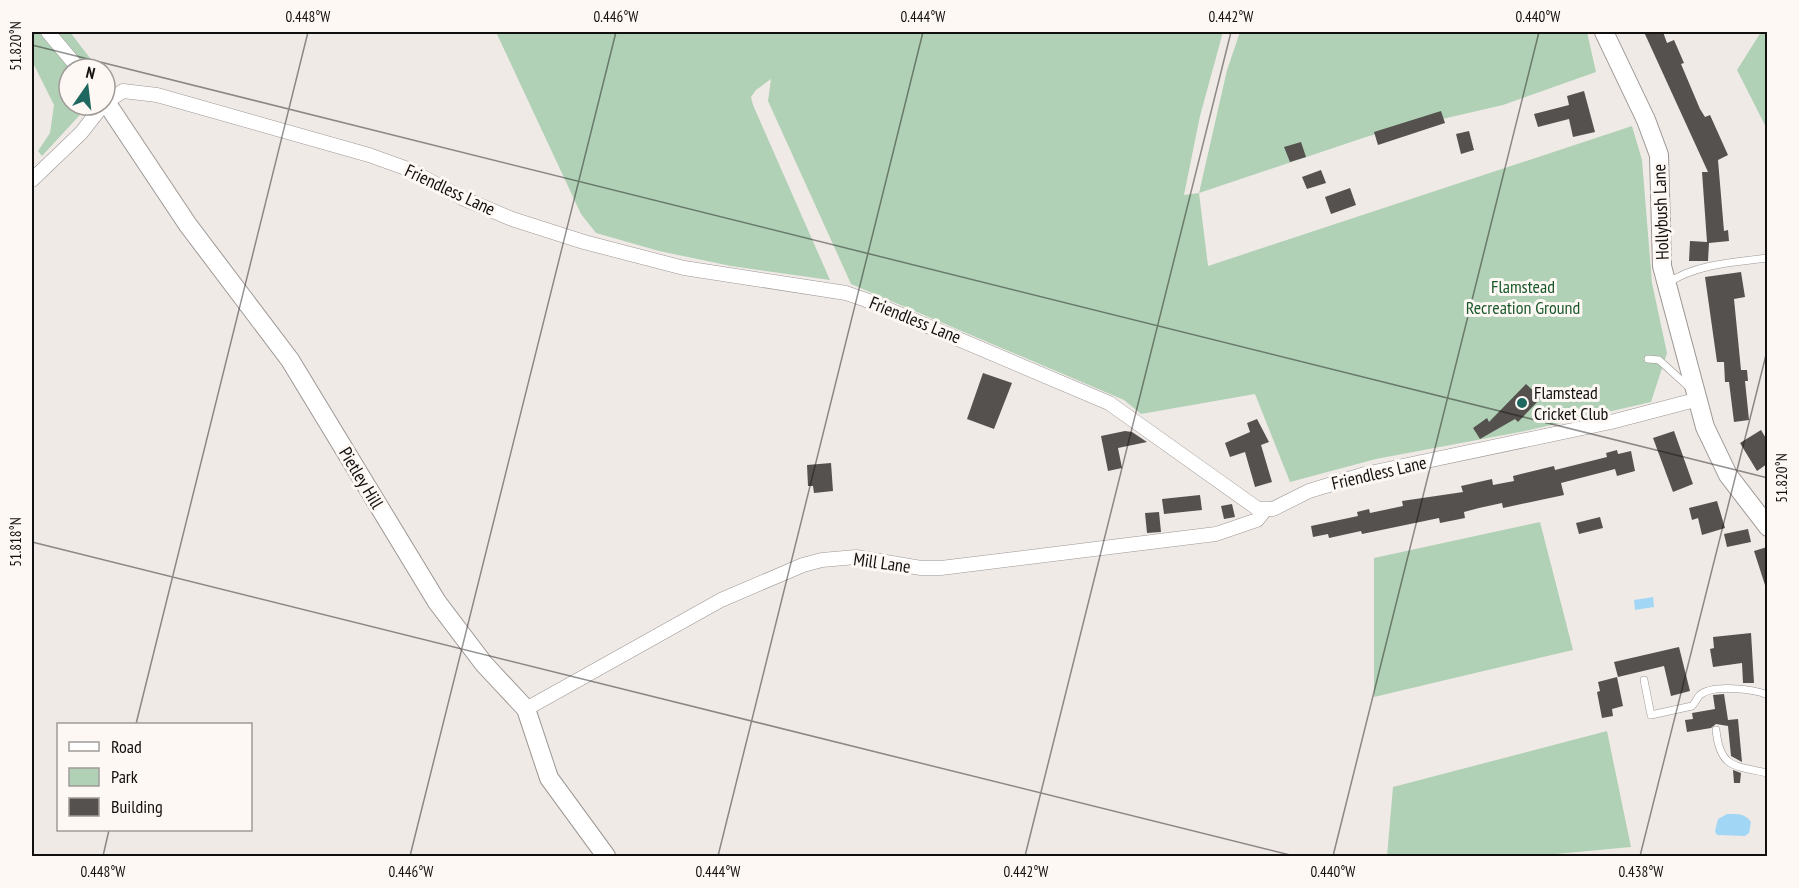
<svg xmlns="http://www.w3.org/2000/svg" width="1799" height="888" viewBox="0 0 1799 888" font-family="'PT Sans Narrow',sans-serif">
	<rect width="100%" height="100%" fill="#f0eae7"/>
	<g fill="#b1d1b6">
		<path d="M32,32h38l23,30 -1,7h-23v36h20l-47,51 -4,-5 12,-18 4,-28 -22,-44z"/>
		<path d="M496,32h727l-23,84 -16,79 15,-2 28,-123 13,-38h347l9,40 -93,33 -134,31 -170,57 9,73 424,-140 10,34 10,123 15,70 -16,49 -126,29 -149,28 -86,23 -35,-88 -114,20 -17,-14 -273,-116 -83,-183 3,-22 -15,11 -5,7 2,8 77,175 -99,-14 -72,-15 -63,-18 -15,-19z"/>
		<path d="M1761,32h6v97l-30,-59z"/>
		<path d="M1540,522l33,128 -199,47v-139z"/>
		<path d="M1607,731l24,116 -96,9h-148l6,-69z"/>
	</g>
	<g fill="#a1d7f4">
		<path d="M1653,597l1,10 -19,3 -1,-10z"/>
		<path d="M1727,814c10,0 18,-1 24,8l-2,11 -4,3 -28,-1 -2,-4 3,-12z"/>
	</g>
	<g fill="#55514e">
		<path d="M1644,32h19l4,11 7,-3 10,23 -3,1 19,45 5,8 5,-2 18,40 -10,5 6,71 4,-1 1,11 -20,2 -1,18h-19l1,-20 17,1 -5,-70h6z"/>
		<path d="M1584,91l11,41 -22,5 -4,-18 -31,8 -4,-13 35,-9 -2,-9z"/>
		<path d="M1441,111l4,12 -67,22 -4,-13z"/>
		<path d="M1469,131l5,19 -13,4 -5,-20z"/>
		<path d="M1301,142l5,15 -16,5 -6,-15z"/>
		<path d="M1321,170l5,13 -19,6 -5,-12z"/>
		<path d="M1350,188l6,17 -25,9 -6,-17z"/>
		<path d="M1741,272l4,25 -11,2 7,71h6l1,11h-3l4,39 -15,2 -5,-40h-4l-1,-20h-7l-12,-85z"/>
		<path d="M983,373l29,10 -18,46 -27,-10z"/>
		<path d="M1526,384l15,14 -23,24 -3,-3 -35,20 -7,-11 14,-10 2,4z"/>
		<path d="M1257,419l12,23 -8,3 11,37 -17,5 -10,-35 -15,5 -5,-14 25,-11 -3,-9z"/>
		<path d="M1761,430l6,10v24l-10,7 -17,-28z"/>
		<path d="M1125,431l7,1 15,10 -29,6 4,20 -14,3 -7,-35z"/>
		<path d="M1674,431l19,53 -20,8 -20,-54z"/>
		<path d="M1617,450l1,4 13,-3 4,20 -18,5 -2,-7 -54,14 3,12 -61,13 -1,-5 -23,5 -15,4 1,6 -25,5 -1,-5 -77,16 -1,-3 -32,7 -1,-4 -15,3 -2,-11 47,-10 -1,-4 12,-3 1,4 33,-7 -1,-5 61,-9 -2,-6 31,-7 1,6 21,-4 -1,-5 41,-10 1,4 52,-13 -1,-4z"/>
		<path d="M831,463l2,28 -19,2 -1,-7h-5l-1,-21z"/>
		<path d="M1200,495l2,15 -38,4 -2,-15z"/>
		<path d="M1717,501l8,27 -23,7 -4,-17 -6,2 -3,-12z"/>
		<path d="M1232,504l3,13 -11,2 -3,-13z"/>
		<path d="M1159,512l2,20 -14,1 -2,-20z"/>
		<path d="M1600,517l3,11 -24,6 -3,-11z"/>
		<path d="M1748,529l3,13 -24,5 -3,-13z"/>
		<path d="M1767,547v38h-2l-11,-34z"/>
		<path d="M1751,633l3,50h-11l-1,-20 -29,4 -3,-18 4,-1 -1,-11z"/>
		<path d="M1679,647l11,44 -19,5 -7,-30 -46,11 -4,-15z"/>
		<path d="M1617,677l6,29 -11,3 1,7 -11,2 -5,-26 3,-1 -2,-9z"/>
		<path d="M1724,694l4,26 10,-1 4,43 -11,-6 -3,-30 -12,-2 -5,4 -24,4 -2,-12 8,-1 -1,-6 23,-4 -2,-14z"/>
		<path d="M1733,770l8,3 -1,10h-6z"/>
	</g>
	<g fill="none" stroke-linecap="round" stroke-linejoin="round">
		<defs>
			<g id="service">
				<path d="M1668,283c28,-19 67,-21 100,-25"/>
				<path d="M1648,359l11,1 32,29"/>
				<path d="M1644,680l7,35 41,-9c3,-3 5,-8 8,-11 12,-11 54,-6 68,0"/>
				<path d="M1716,730c4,38 18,36 52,43"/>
			</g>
			<g id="minor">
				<path d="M48,32l31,37"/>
				<path d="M105,103l18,-12 34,4 212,60 39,14 54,29 50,21 72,23 100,26 162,25 20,7 243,103 149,106h15l36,-18 56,-17 246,-52 88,-23"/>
				<path d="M32,180l49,-47 22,-28"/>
				<path d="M526,709l195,-109 82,-35 19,-5 34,-3 65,11h20l275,-34 41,-14 8,-10"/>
			</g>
			<g id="tertiary">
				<path d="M1604,32l42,88 13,35 3,111 43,161 23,48 40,52"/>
				<path d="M106,102l82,123 102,135 147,242 47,62 42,45 23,69 57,78"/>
			</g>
		</defs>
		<use href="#service" stroke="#9d9794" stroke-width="8"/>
		<use href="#minor" stroke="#9d9794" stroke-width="15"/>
		<use href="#tertiary" stroke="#9d9794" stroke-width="20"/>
		<use href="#service" stroke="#fff" stroke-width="7"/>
		<use href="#minor" stroke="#fff" stroke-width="14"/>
		<use href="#tertiary" stroke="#fff" stroke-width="18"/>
	</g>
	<path fill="none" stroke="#12100f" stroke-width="1.5" stroke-opacity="0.45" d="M32,45l1736,433M32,542l1262,314M136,724l172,-692M103,856l6,-26M410,856l206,-824M718,856l205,-824M1025,856l206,-824M1333,856l206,-824M1640,856l128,-509"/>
	<circle fill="#1e6860" stroke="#fef8f4" stroke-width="2" cx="1522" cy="403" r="6"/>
	<g text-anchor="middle" stroke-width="6" stroke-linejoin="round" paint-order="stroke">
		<g font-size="18" fill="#12100f" stroke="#fef8f4">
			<text transform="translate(450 190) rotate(25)" y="6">Friendless Lane</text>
			<text transform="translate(1661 212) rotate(-92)" y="6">Hollybush Lane</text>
			<text transform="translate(915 320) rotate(22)" y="6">Friendless Lane</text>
			<text transform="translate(1379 473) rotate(-13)" y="6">Friendless Lane</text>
			<text transform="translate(361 478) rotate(59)" y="6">Pietley Hill</text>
			<text transform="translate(882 563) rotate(8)" y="6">Mill Lane</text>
		</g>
		<g font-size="18" fill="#19582a" stroke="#fef8f4">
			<text x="1523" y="293">Flamstead<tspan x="1523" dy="21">Recreation Ground</tspan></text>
		</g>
		<g font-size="18" fill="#12100f" stroke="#fef8f4" text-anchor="start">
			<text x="1534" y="399">Flamstead<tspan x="1534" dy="21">Cricket Club</tspan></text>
		</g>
	</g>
	<rect width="1799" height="888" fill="none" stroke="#fef8f4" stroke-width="66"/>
	<rect x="57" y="723" width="195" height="108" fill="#fef8f4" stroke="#a09b98" stroke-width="1.5"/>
	<rect x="69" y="742" width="30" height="9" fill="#ffffff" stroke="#a09b98" stroke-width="1.5"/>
	<text x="111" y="753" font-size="18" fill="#12100f">Road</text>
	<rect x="69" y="768" width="30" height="18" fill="#b1d1b6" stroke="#a09b98" stroke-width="1.5"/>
	<text x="111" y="783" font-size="18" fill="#12100f">Park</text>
	<rect x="69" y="798" width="30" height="18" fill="#55514e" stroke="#a09b98" stroke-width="1.5"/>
	<text x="111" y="813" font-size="18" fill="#12100f">Building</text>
	<g transform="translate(87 87) rotate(14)"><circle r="28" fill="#fef8f4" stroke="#a09b98" stroke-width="1.5"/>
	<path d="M0-4.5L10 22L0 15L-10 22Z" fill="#1e6860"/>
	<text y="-9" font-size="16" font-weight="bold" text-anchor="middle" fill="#12100f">N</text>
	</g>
	<rect x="33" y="33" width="1733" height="822" fill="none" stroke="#12100f" stroke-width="2"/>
	<g font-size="15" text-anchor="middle" fill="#12100f">
		<text x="308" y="22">0.448°W</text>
		<text x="616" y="22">0.446°W</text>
		<text x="923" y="22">0.444°W</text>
		<text x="1231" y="22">0.442°W</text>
		<text x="1538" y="22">0.440°W</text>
		<text transform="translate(16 46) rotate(-90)" y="5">51.820°N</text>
		<text transform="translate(1782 478) rotate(-90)" y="5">51.820°N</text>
		<text transform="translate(16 542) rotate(-90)" y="5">51.818°N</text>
		<text x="103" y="877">0.448°W</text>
		<text x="411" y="877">0.446°W</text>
		<text x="718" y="877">0.444°W</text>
		<text x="1026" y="877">0.442°W</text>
		<text x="1333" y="877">0.440°W</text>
		<text x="1641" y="877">0.438°W</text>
	</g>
</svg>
